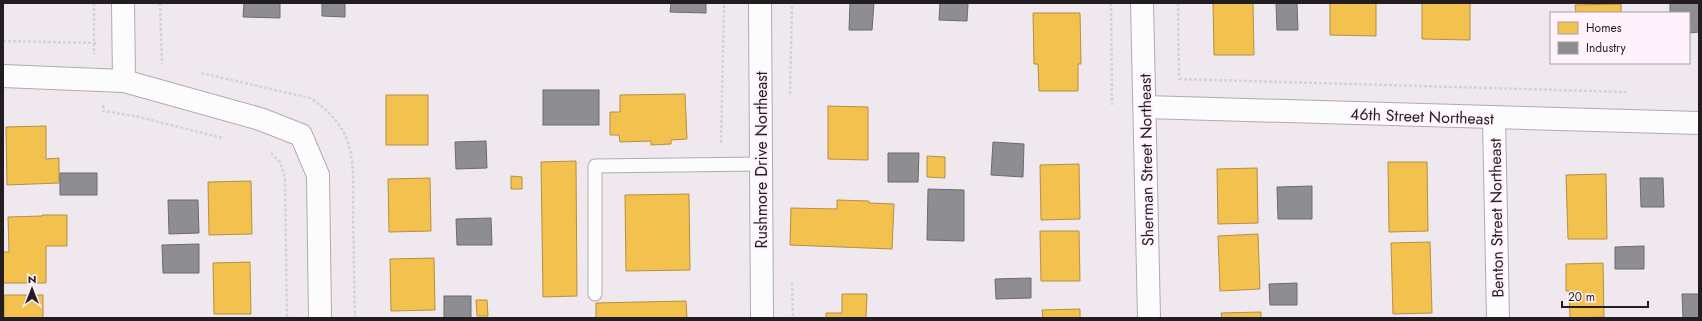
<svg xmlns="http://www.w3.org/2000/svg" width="1702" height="321" viewBox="0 0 1702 321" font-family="Jost,sans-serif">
	<rect width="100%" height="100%" fill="#f0e8ef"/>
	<g fill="#f2c14e" stroke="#b49041">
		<path d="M1213,3h40l1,52h-40z"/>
		<path d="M1330,3h46v33l-46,-1z"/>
		<path d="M1422,3h48v37l-48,-1z"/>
		<path d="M1621,4v9h-45l-1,-8z"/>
		<path d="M1033,13h47l1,51h-3v27h-39l-1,-27h-4z"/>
		<path d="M685,94l2,45 -16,1v4l-20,1v-4l-31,1 -1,-7h-9v-23h10v-17z"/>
		<rect x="386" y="95" width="42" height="50"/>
		<path d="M828,106l40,1v53l-40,-1z"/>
		<path d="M46,126v33l13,-1v25l-52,2 -1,-58z"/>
		<path d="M927,156l18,1v21l-18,-1z"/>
		<path d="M576,161l1,135 -34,1 -2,-135z"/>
		<path d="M1388,162h39l1,69 -39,1z"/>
		<path d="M1079,164l1,55 -39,1 -1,-55z"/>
		<path d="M1257,168l1,55 -40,1 -1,-55z"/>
		<path d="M1606,174l1,65h-39l-2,-64z"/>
		<path d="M511,176l11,1v12h-11z"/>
		<path d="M430,178l1,53 -42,1 -1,-53z"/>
		<path d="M251,181l1,53 -43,1 -1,-53z"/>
		<path d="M689,194l1,76 -64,1 -1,-76z"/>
		<path d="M837,200l32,1v2l25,1 -2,45 -102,-4 1,-37 46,1z"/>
		<path d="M42,215h25v31h-21v37h-43v-31h6l-1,-35 34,-1z"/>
		<path d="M1040,231h39l1,50h-39z"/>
		<path d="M1258,234l2,55 -40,2 -2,-55z"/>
		<path d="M1430,242l2,71 -39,1 -2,-71z"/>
		<path d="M434,258l1,52 -44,1 -1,-52z"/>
		<path d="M250,262l1,52h-37l-1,-51z"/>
		<path d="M1603,263l1,54 -34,1 -1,-27h-3v-27z"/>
		<path d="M842,294h25l-1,24h-40v-5h16z"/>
		<rect x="4" y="295" width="39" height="23"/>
		<path d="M476,300h11l1,16h-11z"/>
		<path d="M686,301l1,17h-91v-15z"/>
		<path d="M1080,309v9h-37l-1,-8z"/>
		<path d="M1261,312v6h-39l-1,-5z"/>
	</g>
	<g fill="#8d8d92" stroke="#6d6b70">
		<path d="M244,3h36v15l-37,-1z"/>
		<path d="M322,3h23v14l-23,-1z"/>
		<path d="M671,3h35v10l-36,-1z"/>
		<path d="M850,3h24l-2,27h-23z"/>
		<path d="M940,3h28l-1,18 -28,-1z"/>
		<path d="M1276,3h21l1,27h-21z"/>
		<path d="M1670,3h29v29l-10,1v-20h-19z"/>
		<rect x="543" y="90" width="56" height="35"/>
		<path d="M486,141l1,27 -31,1 -1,-27z"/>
		<path d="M993,142l31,2 -1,33 -32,-2z"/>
		<path d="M888,153h31l-1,29h-30z"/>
		<rect x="60" y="173" width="37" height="22"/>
		<path d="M1640,178h23l1,29h-23z"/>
		<path d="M1312,186v33h-34l-1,-32z"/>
		<path d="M928,189l36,1v51l-37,-1z"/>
		<path d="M168,200h30l1,33 -30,1z"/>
		<path d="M491,218l1,27h-35l-1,-26z"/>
		<path d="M199,244v29h-36l-1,-28z"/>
		<path d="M1644,246v23h-29v-22z"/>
		<path d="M1031,278v20l-35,1 -1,-20z"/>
		<path d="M1297,283v22h-27l-1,-21z"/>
		<path d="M1682,294h17v24h-16z"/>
		<rect x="444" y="296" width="27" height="22"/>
	</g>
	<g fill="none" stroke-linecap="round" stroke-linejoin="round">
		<defs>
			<path id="service" d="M595,294v-128l166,-2"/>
			<g id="minor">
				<path d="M123,3l1,78"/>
				<path d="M760,3l2,315"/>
				<path d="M1142,3l7,315"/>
				<path d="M3,76l121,5 136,38 41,16 17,40 2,143"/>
				<path d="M1145,107l554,16"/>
				<path d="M1494,118l4,200"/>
			</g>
		</defs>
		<use href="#service" stroke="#b0aab0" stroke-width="15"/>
		<use href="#minor" stroke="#b0aab0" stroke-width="24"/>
		<g stroke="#d5d2d4" stroke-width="2.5" stroke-dasharray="3 2" stroke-linecap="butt">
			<path d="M94,3v51"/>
			<path d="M160,3l2,61"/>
			<path d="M1111,3l1,102"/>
			<path d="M1178,3l1,77"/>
			<path d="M3,41l94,2"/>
			<path d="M201,73l109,25c14,9 27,21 35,37 11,25 8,55 8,82 1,34 1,67 2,101"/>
			<path d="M1179,79l447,13"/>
			<path d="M790,94l2,-91"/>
			<path d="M103,105v6l32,5 88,22"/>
			<path d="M721,143l3,-140"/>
			<path d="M271,153l9,9 5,16 2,140"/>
			<path d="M792,283l1,35"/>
		</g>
		<use href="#service" stroke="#fdfcfd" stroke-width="13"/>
		<use href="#minor" stroke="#fdfcfd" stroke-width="22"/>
	</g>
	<g text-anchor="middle" stroke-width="4" stroke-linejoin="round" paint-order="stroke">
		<g font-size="16" fill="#231d22" stroke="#fff2fd">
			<text transform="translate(1422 116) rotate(2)" y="6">46th Street Northeast</text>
			<text transform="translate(761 160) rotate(-90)" y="6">Rushmore Drive Northeast</text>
			<text transform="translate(1146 160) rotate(-91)" y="6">Sherman Street Northeast</text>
			<text transform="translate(1496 218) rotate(-91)" y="6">Benton Street Northeast</text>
		</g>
	</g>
	<rect width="1702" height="321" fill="none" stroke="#231d22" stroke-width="8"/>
	<rect x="1550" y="12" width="140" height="52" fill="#fff2fd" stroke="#a79da5"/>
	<rect x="1558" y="22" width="20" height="12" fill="#f2c14e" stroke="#a79da5"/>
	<text x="1586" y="32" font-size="12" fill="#231d22">Homes</text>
	<rect x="1558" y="42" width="20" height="12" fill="#8d8d92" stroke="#a79da5"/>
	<text x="1586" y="52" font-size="12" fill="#231d22">Industry</text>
	<g transform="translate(32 289)" stroke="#fff2fd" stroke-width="3" paint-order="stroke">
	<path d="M0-3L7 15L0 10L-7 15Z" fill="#231d22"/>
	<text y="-6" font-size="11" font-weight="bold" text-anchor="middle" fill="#231d22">N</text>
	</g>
	<path d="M1562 301v6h86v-6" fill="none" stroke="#231d22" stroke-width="2"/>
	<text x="1568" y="301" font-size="12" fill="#231d22" stroke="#fff2fd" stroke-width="3" paint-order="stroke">20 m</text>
</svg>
